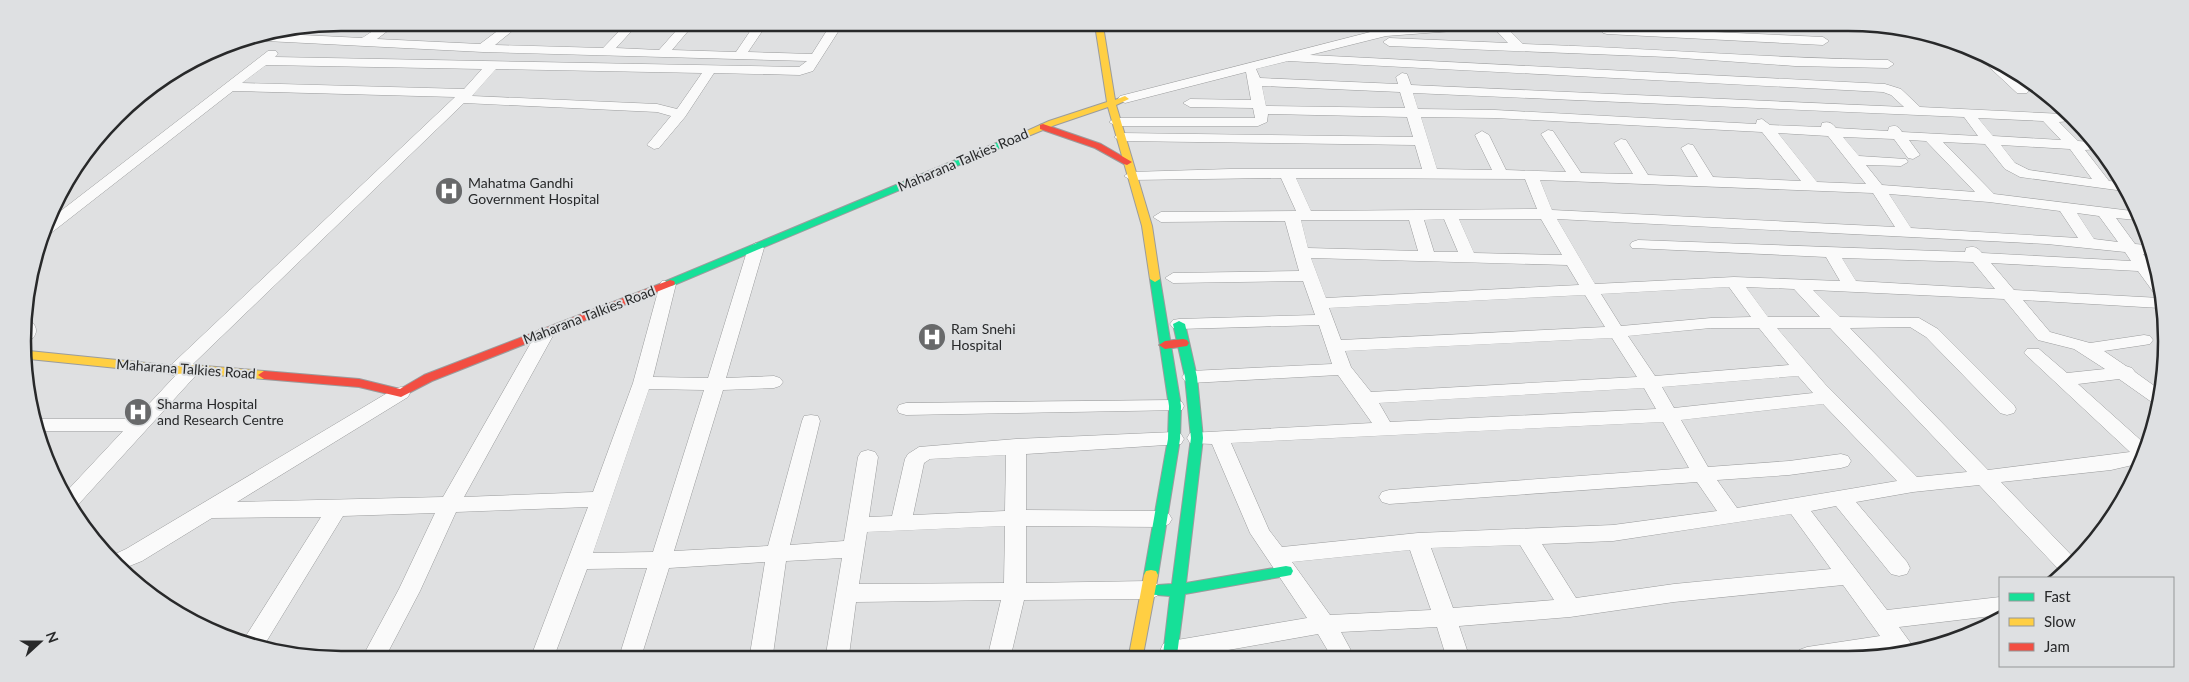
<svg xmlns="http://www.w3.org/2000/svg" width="2189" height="682" viewBox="0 0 2189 682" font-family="Lato,sans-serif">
	<rect width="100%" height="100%" fill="#dfe0e1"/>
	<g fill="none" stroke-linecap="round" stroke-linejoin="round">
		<defs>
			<g id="street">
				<path d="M385,23h13l-21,16 103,5 28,-21h14l-27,22 108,3 23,-24h12l-22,24 43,2 23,-26h12l-22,26 64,2 19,-28h12l-19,28 64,2 19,-30h12l-30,47 -13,4 -86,-2 -29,44 -26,31 -5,1 -7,-4 24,-29 -14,-4 -193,-9 -271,261 5,1 3,4 -3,4 -122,134 -4,2 -7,-16 58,-62h-86l-4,-12h102l40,-43 -5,-2 -3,-4 3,-4 285,-269 -222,-6 -182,142 -6,1 4,-14 219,-169h8l2,3 -3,3 524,10 8,-6 -324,-9 -217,-11 -5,-3 21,-4 80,4zM266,65l216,4 -18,20 -222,-6zM496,69l206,4 -25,36 -20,-5 -185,-8z"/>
				<path d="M1409,27h50l-6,4 -67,5 -76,19 575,29 16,5 19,18 143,7 7,7 -11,1 19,19 12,1 8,7 -13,1 24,31 11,1 4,9 -104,-14 -15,-8 -20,-25 -42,-2 51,52 138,17 4,9 -20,-2 19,26 11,1 4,9h-7l16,23 1,17 -6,-1 -16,-22 -147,-8 23,27 146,8v10l-137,-8 27,32 40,11 54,-8 6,1 3,4 -3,4 -6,1 -40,6 22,15 6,2 3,4 25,18v15l-7,-2 -34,-24 -41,5 67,60 -8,20 -26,6 -110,12 76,79 -14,13 -84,-89 -66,7 -57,10 51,60 3,6 -3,6 -8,2 -8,-2 -55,-68 -25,5 76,99 113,-13v18l-101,12 16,22 -21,6 -1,-2 -22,4h-75l3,-7 8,-3 73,-11 -37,-51 -169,17 -104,15 -111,9 10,30h-23l-9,-29 -96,5 13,24h-23l-13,-22 -118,21h-38l-2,-4 3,-7 8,-3 136,-23 -57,-85 -38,-89 -22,-1 -3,-5 3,-5 182,-10 -34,-48 -147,8 -6,-2 -3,-4 3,-4 6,-2 141,-7 -13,-39 -140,4 -6,-1 -3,-4 3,-4 6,-1 136,-4 -12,-34 -130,2 -8,-5 8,-5 126,-2 -14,-50 -124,1 -8,-5 8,-5 135,-1 -15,-33 -150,2 -7,-4 7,-4 99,-3h192l-7,-24 -294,-4 -7,-4 7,-4 292,4 -6,-20 -139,-3 -1,8 -9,4h-142l-7,-4 7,-4h139l-2,-10 -63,-1 -7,-4 7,-4 61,1 -5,-28 -121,31 -7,-4 2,-3 262,-67zM1288,61l595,31 8,3 13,12 -493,-22 -4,-11 -5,-1 -6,4 2,7 -138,-6 -4,-9zM1262,86l138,6 5,16 -139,-2zM1413,93l551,24 14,19 -76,-4c-4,-6 -6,-7 -13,-5l-1,4 -52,-3c-4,-5 -7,-7 -14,-5l-1,4 -51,-2 -8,-6 -5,1 -1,4 -261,-14 -77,-1zM1421,117l74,1 267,14 39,49 -88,-4 -20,-32 -5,-1 -7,4 17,29 -50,-2 -22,-35 -5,-1 -7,4 19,31 -52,-1 -28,-42 -5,-1 -7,4 25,38 -60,-2 -17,-35 -7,-4 -7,4 17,35 -55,-1zM1978,118l65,3 18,19 -68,-4zM1778,133l50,3 38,48 -49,-2zM1843,137l51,2 14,19 5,1 7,-4 -11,-15 17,1 49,51 -93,-7 -16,-20 35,1 7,-4 -2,-3 -47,-3zM2001,145l69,4 22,30 -63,-9 -14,-7zM1296,178l229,1 12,30 -226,2zM1540,180l333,13 22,34 -343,-17zM1889,194l100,8 71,9 18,27 -167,-10zM2077,213l22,3 19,26 -24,-3zM1444,219l14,33h-24l-10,-32zM1459,219h82l21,36 -88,-2zM1557,219l490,25 78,8 6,9 -149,-8c-5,-6 -8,-7 -16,-5l-1,4 -327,-12 -6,2 -2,3 2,3 194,9 14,24 -106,-4 -139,7zM1301,220h108l9,31 -110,-3zM1311,258l256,7 12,20 -253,13zM1842,258l131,4 22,27 -139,-8zM1729,287l22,30 -40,1 -90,8 -20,-32zM1746,287l48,2 26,28h-52zM1813,290l191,9 34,41 36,9 31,20 -38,4 -28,-24h-12l-3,4 106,99 -142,18 -138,-142 60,-1 16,10 74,76 7,2 7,-2 2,-4 -2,-4 -76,-76 -19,-11 -79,-1zM1585,295l20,32 -264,13 -12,-32zM1711,328h48l30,37 -134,11 -27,-40zM1777,328h53l137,144 -50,5 -92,-93zM1612,338l25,39 -266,15 -20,-25 -6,-16zM1798,376l15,17 -139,15 -12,-21zM1644,388l12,21 -266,13 -11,-19zM1823,404l74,77 -160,27 -20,-28 72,-5 52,-7 7,-2 3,-5 -3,-5 -7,-2 -52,7 -81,6 -27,-47zM1663,422l26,46 -300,22 -7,2 -3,5 3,5 7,2 308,-22 20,29 -104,14 -195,8 -136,14 -13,-17 -38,-87zM1791,514l40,55 -157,15 -98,14 -34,-54 71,-3zM1520,545l34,55 -101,8 -22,-60zM1410,550l21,60 -101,5 -38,-53z"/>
				<path d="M1493,27h13l17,17c121,4 243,14 365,16l6,4 -6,4 -93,-2 -127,-9 -279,-11 -6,-4 6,-4 119,5z"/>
				<path d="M1603,27l220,10 6,4 -6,4 -216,-11 -4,-1 -2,-3z"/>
				<path d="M1986,60l19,8 22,19 2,3 -2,3h-10l-30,-28z"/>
				<path d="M756,243l8,5 -38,130 48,-2 6,2 3,4 -3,4 -6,2 -51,2 -49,161 94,-5 34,-125 2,-5 7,-1 7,1 2,5 -30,124 54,-4 14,-84 3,-5 7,-2 7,2 3,5 -9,60 23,-1 13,-57 3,-5 11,-7 97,-8 158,-7 7,2 3,5 -3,5 -155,10v56l136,1 7,3 3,5 -3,5 -7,3 -136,-1v57l123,-2 8,3 3,6 -3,6 -8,3 -125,1 -13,55h-23l13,-55 -145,2 -7,53 -23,-1 16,-96 -56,3 -13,93h-23l15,-92 -96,6 -27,86h-22l27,-86 -60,1 -32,85h-23l56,-147 -132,5 -36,79 -33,63h-23l35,-65 36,-76 -92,3 -80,131 -19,-8 77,-122 -109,1 -70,43 -15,6 -14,-12 13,-6 268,-160 7,-2 7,2 2,4 -2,4 -171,105 206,-5 94,-165 3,-4h12l3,4 -91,165 129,-5 40,-109 27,-99 2,-3h12l2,3 -23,93 55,1 40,-130zM649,389l55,1 -51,162 -60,1zM1006,455l-1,56 -92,4 11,-52 6,-4zM1005,526l-1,57 -145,1 8,-52z"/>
				<path d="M27,322l6,1c4,5 4,10 0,15l-5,1z"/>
				<path d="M1175,400l7,2 2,4 -2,4 -276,5 -7,-2 -2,-4 2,-4 7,-2z"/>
			</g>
			<g id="fast">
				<path d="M1006,139l3,1v4l-335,141 -4,1 -5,-3 1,-2z"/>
				<path d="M1155,276l5,3 21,127 -1,33 -22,136 -2,4 -5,1 -5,-1 -2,-4 24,-136 1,-33 -19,-127z"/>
				<path d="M1179,321l6,3 12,53 6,61 -17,145 100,-17 5,1 2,4 -2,4 -5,1 -101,18 -8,61h-14l7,-59 -26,-2 -2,-4 2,-4 28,-2 19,-146 -6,-61 -12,-53z"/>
			</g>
			<g id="slow">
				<path d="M1095,25l8,1 12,74 10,-4 4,3 -13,6 36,121 8,53 -5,3 -5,-3 -8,-53 -34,-119 -53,18 -46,19h-6l-1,-2 47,-21 58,-19z"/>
				<path d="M29,351l147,15 16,-1 72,6 6,4 -6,4 -72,-6 -16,1 -147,-15z"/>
				<path d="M1151,570l5,1 2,4 -15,80h-14l15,-80 2,-4z"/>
			</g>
			<g id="jam">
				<path d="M1043,124l58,20 31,18 -5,3 -3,-1 -29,-16 -55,-19v-4z"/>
				<path d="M670,280l4,1 1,2 -1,2 -242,96 -31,16 -42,-10 -95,-8 -6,-4 6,-4 95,8 41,10 24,-14z"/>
				<path d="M1183,339l4,1 2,3 -2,3 -22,3 -6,-4 6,-4z"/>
			</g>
		</defs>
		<use href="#street" stroke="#9b9c9d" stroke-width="1"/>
		<use href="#fast" stroke="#9b9c9d" stroke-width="2"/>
		<use href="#slow" stroke="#9b9c9d" stroke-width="2"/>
		<use href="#jam" stroke="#9b9c9d" stroke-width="2"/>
		<use href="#street" fill="#fafafa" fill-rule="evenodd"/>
		<use href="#fast" fill="#16e098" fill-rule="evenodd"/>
		<use href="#slow" fill="#ffcf43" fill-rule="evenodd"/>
		<use href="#jam" fill="#f24e42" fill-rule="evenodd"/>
	</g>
	<defs>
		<symbol id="hospital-disc" viewBox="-11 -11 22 22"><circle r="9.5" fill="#68696a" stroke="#dee0e2"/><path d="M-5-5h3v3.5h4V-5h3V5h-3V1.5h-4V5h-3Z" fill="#fff"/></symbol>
	</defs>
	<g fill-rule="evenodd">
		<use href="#hospital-disc" x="433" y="175" width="32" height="32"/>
		<use href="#hospital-disc" x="916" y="321" width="32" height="32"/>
		<use href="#hospital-disc" x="122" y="396" width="32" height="32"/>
	</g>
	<g text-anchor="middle" stroke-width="4" stroke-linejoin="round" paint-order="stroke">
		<g font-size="14" fill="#28292a" stroke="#dee0e2">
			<text transform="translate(963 160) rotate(-23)" y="5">Maharana Talkies Road</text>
			<text transform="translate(589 315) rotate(-21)" y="5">Maharana Talkies Road</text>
			<text transform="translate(186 369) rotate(4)" y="5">Maharana Talkies Road</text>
		</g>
		<g font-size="14" fill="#28292a" stroke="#dee0e2" text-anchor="start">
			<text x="468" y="188">Mahatma Gandhi<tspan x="468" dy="16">Government Hospital</tspan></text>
			<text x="951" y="334">Ram Snehi<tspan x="951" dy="16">Hospital</tspan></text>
			<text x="157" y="409">Sharma Hospital<tspan x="157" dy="16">and Research Centre</tspan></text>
		</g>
	</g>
	<path d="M0 0H2189V682H0ZM341 31H1848A310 310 0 0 1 2158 341V341A310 310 0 0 1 1848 651H341A310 310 0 0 1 31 341V341A310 310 0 0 1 341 31Z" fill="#dee0e2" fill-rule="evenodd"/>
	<path fill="none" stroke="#28292a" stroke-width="2.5" d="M341 31H1848A310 310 0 0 1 2158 341V341A310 310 0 0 1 1848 651H341A310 310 0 0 1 31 341V341A310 310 0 0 1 341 31Z"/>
	<rect x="1999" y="577" width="175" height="90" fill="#dee0e2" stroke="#959798"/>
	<rect x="2009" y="593" width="25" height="8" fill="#16e098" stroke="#959798"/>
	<text x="2044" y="602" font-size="15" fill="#28292a">Fast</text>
	<rect x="2009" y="618" width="25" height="8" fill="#ffcf43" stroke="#959798"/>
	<text x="2044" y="627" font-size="15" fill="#28292a">Slow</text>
	<rect x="2009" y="643" width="25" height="8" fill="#f24e42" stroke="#959798"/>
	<text x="2044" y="652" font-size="15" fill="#28292a">Jam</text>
	<g transform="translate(40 642) rotate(69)" stroke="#dee0e2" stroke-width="4" paint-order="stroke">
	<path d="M0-4L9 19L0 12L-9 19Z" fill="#28292a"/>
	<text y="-8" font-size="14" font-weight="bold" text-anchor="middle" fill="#28292a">N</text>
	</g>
</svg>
